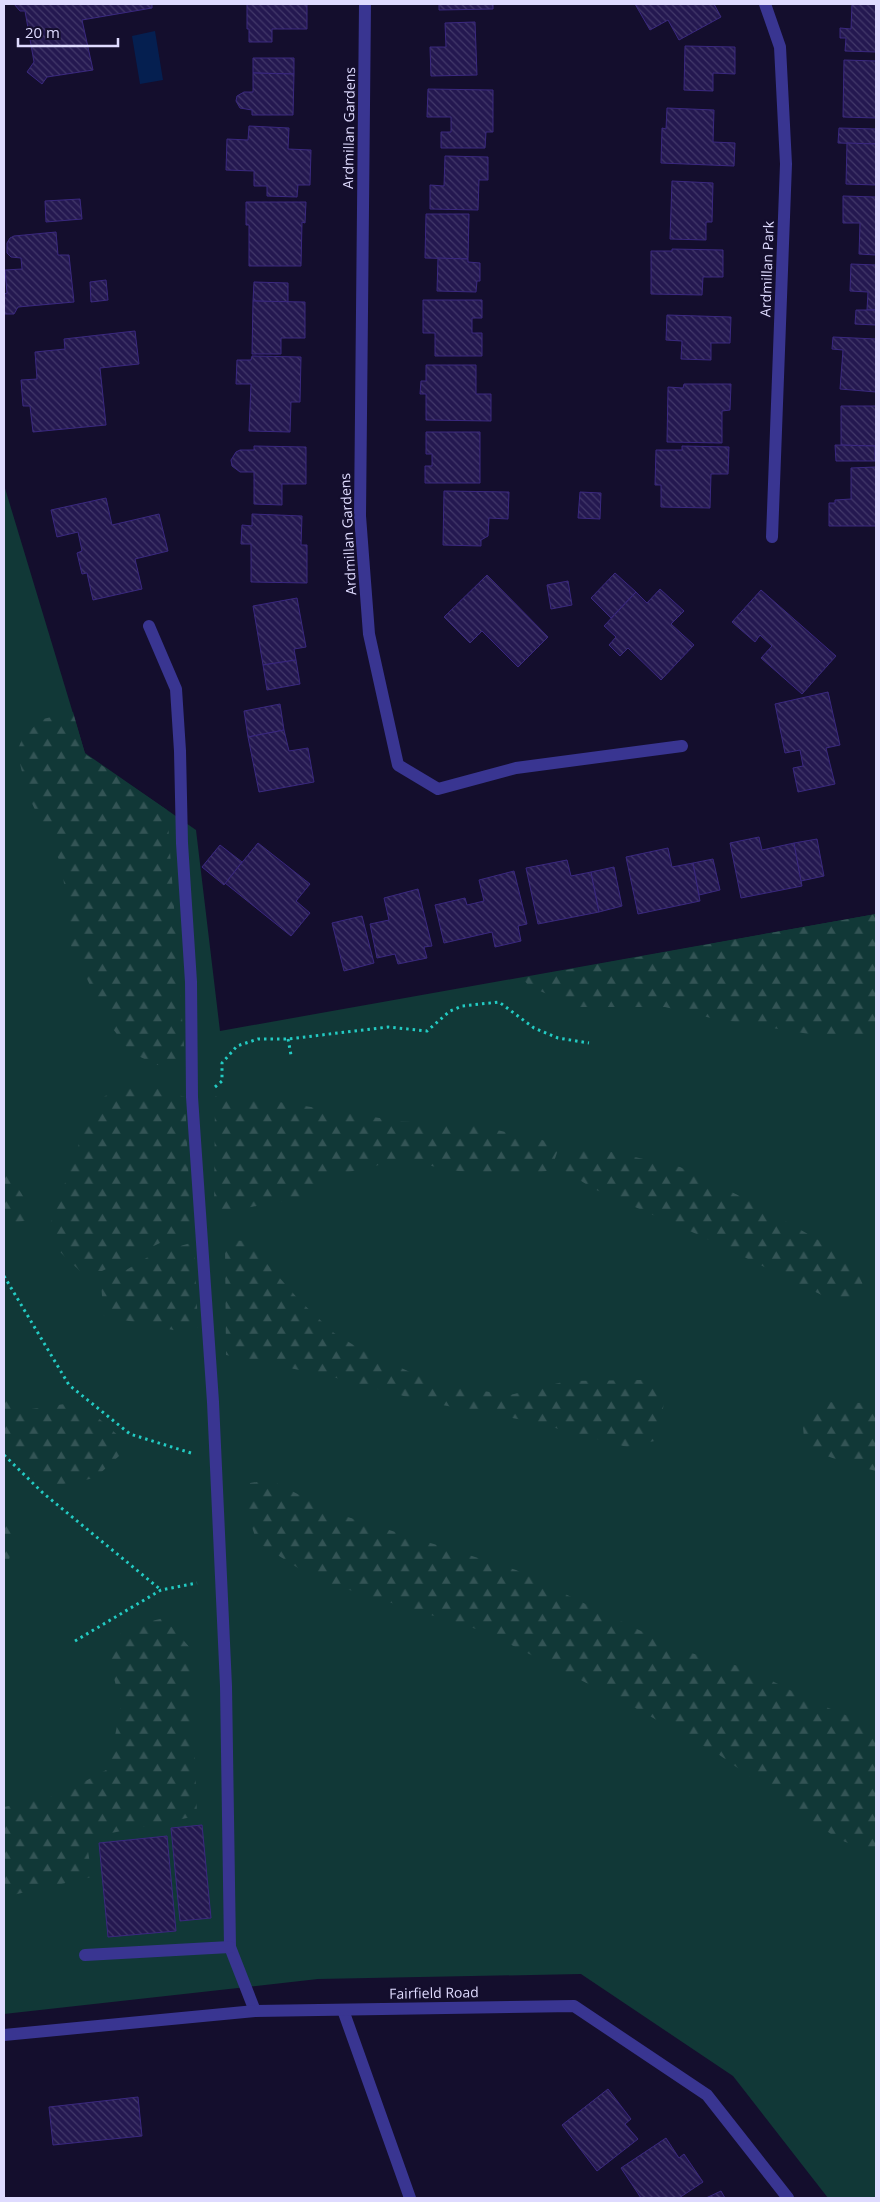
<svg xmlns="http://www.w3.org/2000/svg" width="880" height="2202" viewBox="0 0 880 2202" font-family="'Open Sans',sans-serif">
	<defs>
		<pattern id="forest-firs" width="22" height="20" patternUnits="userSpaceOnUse" patternTransform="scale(1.25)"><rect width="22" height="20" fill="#113837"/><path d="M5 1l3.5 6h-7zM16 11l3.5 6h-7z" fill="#335455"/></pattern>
		<pattern id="building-back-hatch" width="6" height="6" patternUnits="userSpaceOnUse" patternTransform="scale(1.25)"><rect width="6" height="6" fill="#241850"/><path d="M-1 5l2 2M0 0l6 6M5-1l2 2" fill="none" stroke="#43396a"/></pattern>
	</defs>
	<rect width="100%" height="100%" fill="#140e2d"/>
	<path fill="#113837" d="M4,485l81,268 111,77 24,201 656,-117v1284h-48l-95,-122 -152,-102 -263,5 -314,35z"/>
	<g fill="url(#forest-firs)">
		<path d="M73,712l12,42 82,56 18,249 -28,6 -27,-13 -22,-30 -37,-76 -9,-80 -35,-73 -10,-42 7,-16 19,-16z"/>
		<path d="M876,914v121l-67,-1 -98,-16 -46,-11h-86l-49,-20 -8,-9z"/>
		<path d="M123,1086l33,2 29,9 6,131 -89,43h-22l-23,-22 -7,-24 36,-101 14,-25z"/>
		<path d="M215,1096l46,3 137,22 81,5 81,18 -9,26 -29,6 -64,-5 -58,-11 -68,16 -34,22 -84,16z"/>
		<path d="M580,1145l100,22 70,34 77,44 28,20 8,20 -8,15 -19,2 -135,-66 -107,-47 -29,-18z"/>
		<path d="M4,1173c12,12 28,30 25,47l-25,5z"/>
		<path d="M225,1240l22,1 53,60 34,32 26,16 76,35 74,11 57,-14 76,-1 22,13 -6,47 -32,7 -98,-26 -103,-19 -97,-26 -103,-21z"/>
		<path d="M194,1242l4,85 -10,6 -84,-17 -3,-31 52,-31z"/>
		<path d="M4,1387l21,23 46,-7 24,12 27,24 -3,17 -24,22 -37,7 -21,-6 -33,-38z"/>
		<path d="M824,1402l43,1 9,3v65l-27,-7 -44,-16 -3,-31z"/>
		<path d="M270,1480l65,33 181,57 164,80 66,18 70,35 60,24v127l-38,-15 -120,-85 -90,-50 -142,-72 -169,-52 -60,-38 -12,-36 5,-23z"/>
		<path d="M4,1523l13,8 -9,32 -4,3z"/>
		<path d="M164,1618l27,31 6,167 -111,22 6,39 -88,20v-90l55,-12 49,-26 13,-62 -11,-46 13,-33z"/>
	</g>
	<path fill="#051f50" d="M155,31l8,49 -23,4 -8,-48z"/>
	<g fill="url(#building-back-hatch)" stroke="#3a287f">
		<path d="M14,4h138v4l-70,12 11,50 -46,7 -5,7 -15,-12 7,-10 -9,-51h-5z"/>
		<path d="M247,4h60v25h-35v13h-23v-13h-2z"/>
		<path d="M439,4h54v5l-54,1z"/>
		<path d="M635,4h79l7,13 -42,23 -11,-20 -18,10z"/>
		<path d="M852,4h24v48l-31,-1 1,-13h-6v-10l11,1z"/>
		<path d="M475,22l2,53 -46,1 -1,-29h16l-1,-24z"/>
		<path d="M685,46l50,1v27l-22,-1v18l-29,-1z"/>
		<path d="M253,58h41v16l-41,-1z"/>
		<path d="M844,60l32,1v57l-33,-1z"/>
		<path d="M253,73l41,1 -1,41h-41v-5l-12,-2 -4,-7 1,-5 7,-4h9z"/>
		<path d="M428,89l65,1v42h-7l-1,16h-44v-16h10v-15h-24z"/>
		<path d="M667,108l47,2 -1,32 22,1 -1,23 -73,-3 1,-35 4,1z"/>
		<path d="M249,126l40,2 -1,21 23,1 -1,35h-12l-1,12 -30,-1v-10h-13v-15l-28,-1 1,-31 21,1z"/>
		<path d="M839,128l37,1v15l-38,-1z"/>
		<path d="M847,143l29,1v41l-30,-1z"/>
		<path d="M445,156l43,1v23h-9l-1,30 -48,-1v-24l14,1z"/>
		<path d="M672,181l41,2 -1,39h-6v18l-36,-1z"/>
		<path d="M843,196l33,1v58l-17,-1 1,-31h-17z"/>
		<path d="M80,199l2,20 -36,3 -1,-21z"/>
		<path d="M246,202h60l-1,21 -3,-1 -1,44h-52v-41h-3z"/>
		<path d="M426,214h43l-1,45 -43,-1z"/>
		<path d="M56,232l2,23h11l5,47 -56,5 -4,7h-10v-20l3,-1 -2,-23 17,-1 -1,-11 -10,-1 -4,-4v-10l3,-5 4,-2z"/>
		<path d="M672,249l51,1v27h-20l-1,18 -51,-1v-43h21z"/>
		<path d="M438,258l30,1v3l12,1v18h-3l-1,11 -39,-1z"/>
		<path d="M851,264l25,1v45h-9l1,-18 -18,-1z"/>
		<path d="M106,280l2,20 -17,2 -1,-20z"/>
		<path d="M254,282l34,1v19l-35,-1z"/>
		<path d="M423,300h59v18h-10v15h10v23h-47v-23h-12z"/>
		<path d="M253,301l52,1v36h-24v16h-29z"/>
		<path d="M856,310h20v15l-21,-1z"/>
		<path d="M667,315l64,2 -1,26h-19v17l-30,-1 1,-18 -16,-1z"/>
		<path d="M135,331l4,33 -39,4 6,57 -73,7 -3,-26h-7l-2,-26 16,-1 -2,-27 30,-3 -1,-10z"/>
		<path d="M833,337l43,2v53l-36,-3 3,-39 -11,-1z"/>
		<path d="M252,356l49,1 -1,45h-9l-1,30 -41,-1 2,-47h-15l1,-24h14z"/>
		<path d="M426,365h50v29h15v27l-65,-1v-26h-6l1,-13h5z"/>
		<path d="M684,384h47l-1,26 -8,1v32l-55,-1 1,-55 15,1z"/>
		<path d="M841,406h35v40l-35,-1z"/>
		<path d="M426,432h54v51h-55v-17h7v-12h-6z"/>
		<path d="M835,445l40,1v15h-39z"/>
		<path d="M254,446l52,1v37h-24v21l-28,-1v-32h-14l-8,-6 -1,-6 5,-8 4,-2h14z"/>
		<path d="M682,446l47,1 -1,27h-17l-1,34 -49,-1v-22h-6l1,-35h26z"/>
		<path d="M876,467v59h-47v-23h6v-3l16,-1v-31z"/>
		<path d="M444,491l65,1 -1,27 -19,-1 -1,18 -7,4v6l-38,-1z"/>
		<path d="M580,492l21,1 -1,26 -22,-1z"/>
		<path d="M106,498l6,27 47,-11 9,37 -33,8 7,30 -49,11 -6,-27 -5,1 -5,-21 5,-2 -4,-19 -21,5 -6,-27z"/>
		<path d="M252,514l50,2 -1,29h6v38l-56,-1v-38h-10l1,-19 10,1z"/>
		<path d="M615,573l21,19 -25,26 -20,-20z"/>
		<path d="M487,575l61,62 -30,30 -36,-36 -12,12 -26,-26z"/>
		<path d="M568,581l4,24 -21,4 -4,-24z"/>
		<path d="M660,589l24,22 -13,13 23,21 -33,35 -33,-32 -8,8 -11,-11 7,-8 -12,-11 32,-34 11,11z"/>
		<path d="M761,590l75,66 -34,38 -41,-36 11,-12 -12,-11 -5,7 -23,-20z"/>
		<path d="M297,598l9,49 -12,2 2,11 -33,5 -10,-59z"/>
		<path d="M296,660l4,24 -33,6 -4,-25z"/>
		<path d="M828,692l12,53 -14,3 9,36 -37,8 -5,-24 10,-2 -3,-16 -15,3 -10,-49z"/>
		<path d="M280,704l4,26 -36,7 -4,-26z"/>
		<path d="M284,730l5,21 19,-3 6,34 -55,10 -11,-55z"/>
		<path d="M759,837l3,13 32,-7 8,43 -61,12 -11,-55z"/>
		<path d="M817,839l7,37 -23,5 -7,-38z"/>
		<path d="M258,843l52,41 -14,17 14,12 -19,23 -66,-53z"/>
		<path d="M220,845l22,17 -18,23 -22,-18z"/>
		<path d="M668,848l4,19 21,-4 7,38 -62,13 -12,-57z"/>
		<path d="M713,859l7,31 -21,5 -6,-32z"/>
		<path d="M567,860l4,16 20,-4 8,40 -61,12 -12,-56z"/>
		<path d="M614,867l8,39 -23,6 -8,-40z"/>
		<path d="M514,871l13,53 -9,2 3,15 -26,6 -3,-15 -48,11 -9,-38 30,-7 2,7 17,-4 -5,-21z"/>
		<path d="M418,889l14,57 -8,1 3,11 -29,6 -3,-10 -18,4 -7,-34 19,-4 -5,-22z"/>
		<path d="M362,916l12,47 -30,8 -12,-48z"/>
		<path d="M202,1825l9,93 -31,3 -9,-93z"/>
		<path d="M167,1836l9,95 -68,6 -9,-94z"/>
		<path d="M608,2089l23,30 -6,5 13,15 -41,32 -35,-46z"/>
		<path d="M138,2097l4,39 -89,9 -4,-38z"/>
		<path d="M666,2138l13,20 5,-4 19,28 -24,16h-38l-20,-30z"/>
		<path d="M721,2191l4,7h-19z"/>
	</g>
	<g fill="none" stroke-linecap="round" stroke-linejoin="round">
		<g stroke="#23cbc3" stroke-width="3" stroke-dasharray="2.5 4" stroke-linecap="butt">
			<path d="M288,1039l3,16"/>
			<path d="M215,1087l7,-6v-18l15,-17 21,-7h30l100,-12 39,4 23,-20 12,-5 37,-4 35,26 24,10 31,5"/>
			<path d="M4,1276l65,109 61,49 61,19"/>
			<path d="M4,1455l39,38 118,97"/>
			<path d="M75,1641l86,-51 36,-7"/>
		</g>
		<g stroke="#393591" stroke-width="12">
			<path d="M149,626l27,63 4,62 2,92 9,139 1,115 21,305 13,284 4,261 25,64"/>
			<path d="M85,1955l145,-8"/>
			<path d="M343,2010l67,188"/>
		</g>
		<g stroke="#393591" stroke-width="12">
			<path d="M365,4l-5,512 9,118 29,131 40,24 78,-21 166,-22"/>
			<path d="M765,4l15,43 6,117 -14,373"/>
			<path d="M4,2035l251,-24 319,-5 133,89 81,103"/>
		</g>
	</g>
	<g text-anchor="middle" stroke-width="4.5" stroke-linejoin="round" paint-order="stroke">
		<g font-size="14" fill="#dfdbff" stroke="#140e2d">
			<text transform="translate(349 128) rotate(-89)" y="5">Ardmillan Gardens</text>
			<text transform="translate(767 269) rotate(-88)" y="5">Ardmillan Park</text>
			<text transform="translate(348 534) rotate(-93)" y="5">Ardmillan Gardens</text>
			<text transform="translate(434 1993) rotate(-1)" y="5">Fairfield Road</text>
		</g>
	</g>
	<rect width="880" height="2202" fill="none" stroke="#dfdbff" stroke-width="10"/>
	<path d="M18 38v8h100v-8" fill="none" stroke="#dfdbff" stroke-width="2.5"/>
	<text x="25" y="38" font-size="15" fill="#dfdbff" stroke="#140e2d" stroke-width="4" paint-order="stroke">20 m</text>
</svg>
